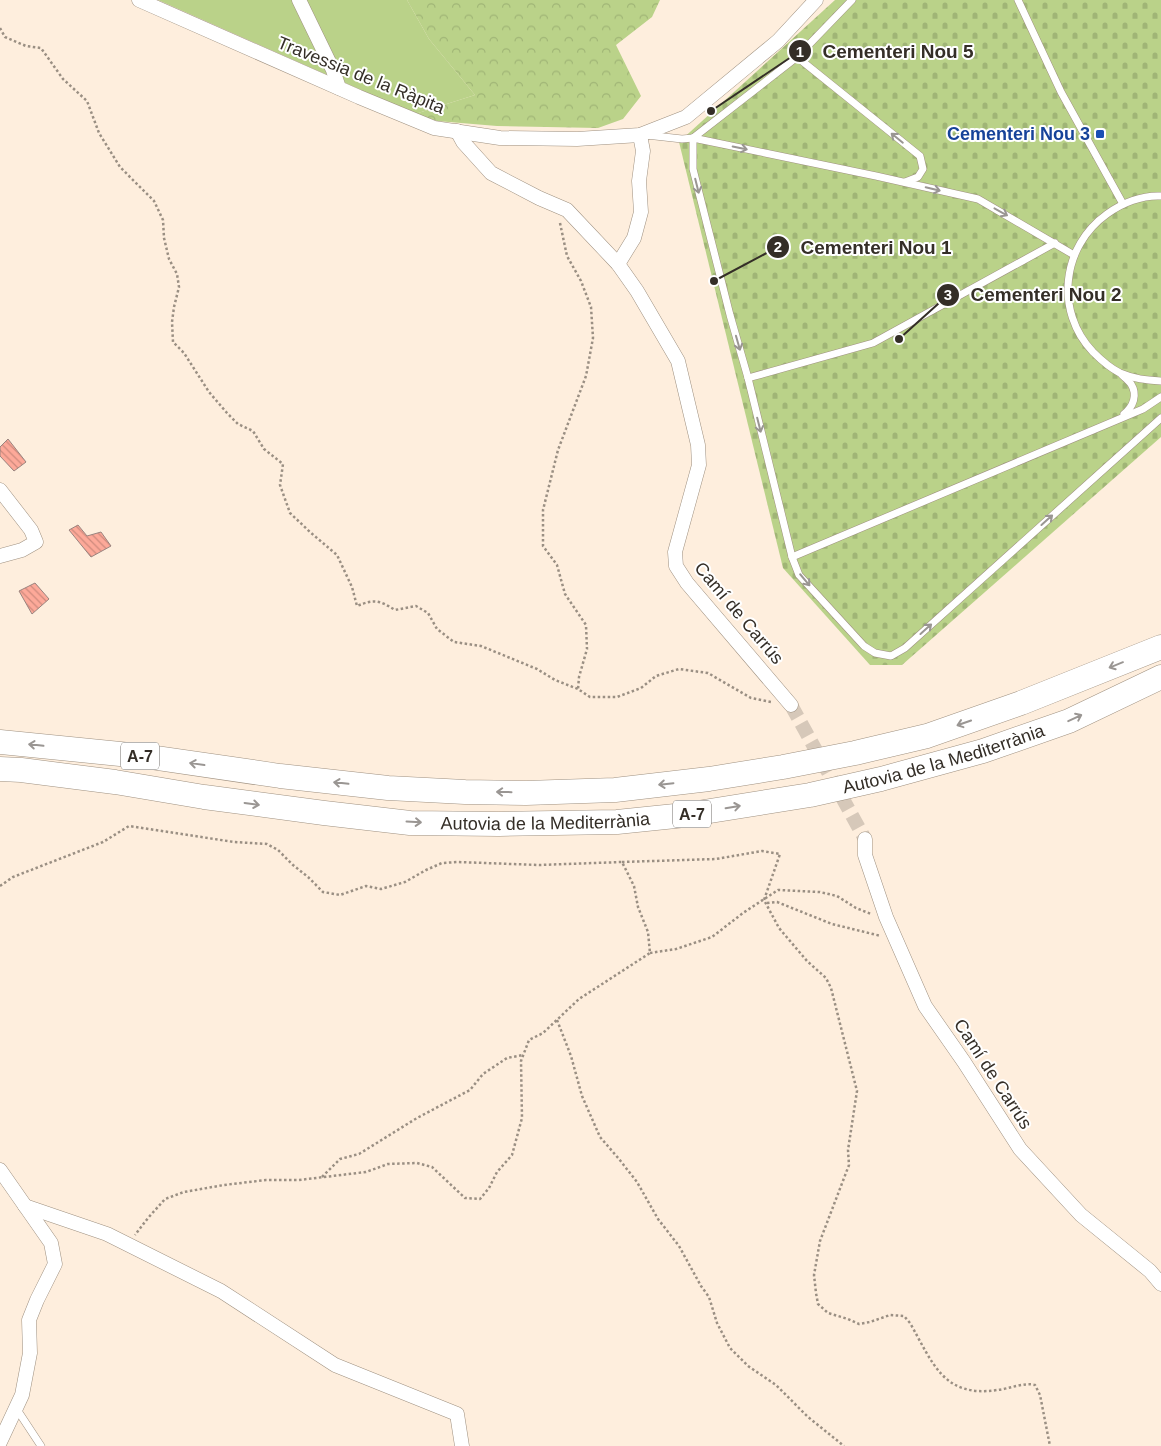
<svg xmlns="http://www.w3.org/2000/svg" width="1161" height="1446" viewBox="0 0 1161 1446" font-family="Helvetica,sans-serif">
	<defs>
		<pattern id="forest-crowns" width="20" height="18" patternUnits="userSpaceOnUse" patternTransform="scale(1.25)"><rect width="20" height="18" fill="#bad289"/><path d="M2 6a3 3 0 1 1 6 0M12 15a3 3 0 1 1 6 0" fill="none" stroke="#a0b576"/></pattern>
		<pattern id="cemetery-stones" width="16" height="16" patternUnits="userSpaceOnUse" patternTransform="scale(1.25)"><rect width="16" height="16" fill="#bad289"/><path d="M2 7V4a2 2 0 0 1 4 0v3zM10 15v-3a2 2 0 0 1 4 0v3z" fill="#a0b576"/></pattern>
		<pattern id="building-back-hatch" width="6" height="6" patternUnits="userSpaceOnUse" patternTransform="scale(1.25)"><rect width="6" height="6" fill="#fda999"/><path d="M-1 5l2 2M0 0l6 6M5-1l2 2" fill="none" stroke="#ce8a7d"/></pattern>
	</defs>
	<rect width="100%" height="100%" fill="#feeedd"/>
	<path fill="#bad289" d="M158,0h249l22,39 46,56 -60,19z"/>
	<path fill="url(#forest-crowns)" d="M407,0h253l-8,17 -36,28 25,51 -18,23 -25,9 -101,-2 -60,-5 -22,-7 60,-19 -46,-56z"/>
	<path fill="url(#cemetery-stones)" d="M835,0h326v437l-259,228h-32l-87,-97 -104,-426z"/>
	<g fill="url(#building-back-hatch)" stroke="#9a847f">
		<path d="M8,439l18,23 -12,9 -14,-15v-9z"/>
		<path d="M78,525l9,11 14,-4 10,14 -20,11 -22,-27z"/>
		<path d="M35,583l14,16 -17,15 -13,-23z"/>
	</g>
	<g fill="none" stroke-linecap="round" stroke-linejoin="round">
		<path stroke="#d6c8b9" stroke-width="14" stroke-dasharray="14 7" stroke-linecap="butt" d="M791,705l74,134"/>
		<defs>
			<g id="lane">
				<path d="M1018,0l43,92 62,112"/>
				<path d="M797,57l123,99 3,13 -5,8 -13,5"/>
				<path d="M646,135l36,4 11,-1 183,38 102,23 96,56"/>
				<path d="M693,138v31l37,146 18,63 44,179 7,18 65,71 11,7 16,3 14,-8 256,-230"/>
				<path d="M693,138l104,-81 55,-57"/>
				<path d="M1161,196c-19,-1 -39,7 -54,18 -45,32 -53,97 -14,138 8,8 17,16 27,21 14,6 26,7 41,8"/>
				<path d="M1122,375c3,3 7,6 9,9 7,11 2,23 -7,30"/>
				<path d="M748,378l125,-35 182,-100"/>
				<path d="M792,557l351,-148 18,-12"/>
				<path d="M16,1408l25,38"/>
			</g>
			<g id="street">
				<path d="M139,0l220,97 75,31 66,10 77,1 63,-4 46,-18 92,-76 38,-41"/>
				<path d="M299,0l34,70 6,18"/>
				<path d="M457,131l6,11 28,31 48,25 28,12 51,54 19,27 41,70 20,84 1,20 -24,87 1,14 11,17 104,122"/>
				<path d="M618,264l16,-26 7,-26 -2,-31 4,-30 -3,-16"/>
				<path d="M0,490l31,40 5,12 -14,8 -22,6"/>
				<path d="M865,839v16l21,62 39,89 39,56 56,87 61,66 69,56 11,13"/>
				<path d="M0,1170l51,73 4,21 -18,36 -8,20 1,33 -8,42 -22,47"/>
				<path d="M25,1206l82,28 114,57 114,74 122,49 5,32"/>
			</g>
			<g id="highway">
				<path d="M0,742l150,15 130,19 108,12 77,4 61,1 89,-3 94,-11 74,-12 72,-14 72,-17 94,-33 140,-56"/>
				<path id="s1" d="M0,769l21,1 94,12 89,15 120,16 86,10 89,1 118,-2 68,-7 125,-20 71,-16 102,-28 86,-30 92,-44"/>
			</g>
		</defs>
		<use href="#lane" stroke="#9f9181" stroke-width="8"/>
		<use href="#street" stroke="#9f9181" stroke-width="15"/>
		<use href="#highway" stroke="#9f9181" stroke-width="25"/>
		<g stroke="#9a8f83" stroke-width="2.5" stroke-dasharray="2.5 2.5" stroke-linecap="butt">
			<path d="M0,28l5,9 21,9 15,2 22,31 24,22 12,32 21,34 34,34 9,19 1,18 5,21 8,15 2,13 -5,20 -2,15 1,20 11,11 25,39 18,21 11,11 15,7 11,18 19,15 -3,21 10,28 20,19 27,23 15,32 5,19c17,-7 22,-6 38,4l21,-4 12,7 9,16 17,13 27,4 56,23 18,11 23,9 12,8h27l24,-9 15,-12 23,-7 29,4 43,25 20,4"/>
			<path d="M560,223l7,33 14,25 10,26 2,31 -7,38 -28,74 -15,60v36l14,19 8,29 21,31 1,24 -8,28 -1,12"/>
			<path d="M622,862l94,-3 46,-8 18,3 -16,46 15,28 28,33 19,17 5,10 26,103 -9,59 1,15 -29,76 -6,34 2,18 2,11 10,9 20,6 11,5 11,-2 20,-7 14,1 6,7c23,40 33,75 87,67 12,-1 27,-8 38,-5l5,10 10,51"/>
			<path d="M0,886l13,-9 90,-35 26,-16 105,16 33,2 11,6 15,15 15,12 15,15 17,3 26,-9 15,3 24,-7 21,-12 16,-7 16,-1 81,3 83,-3 12,24 4,21 10,25 2,21 -71,46 -36,34 -14,7 -8,21 1,57 -10,37 -15,17 -8,16 -9,11 -15,-1 -33,-31 -15,-4 -29,1 -22,8 -67,8h-33l-42,5 -40,7 -19,7 -17,19 -13,17"/>
			<path d="M767,903l10,-1 55,22 49,12"/>
			<path d="M650,953l26,-4 36,-12 31,-24 35,-23 42,2 17,4 19,12 15,6"/>
			<path d="M557,1020l14,36 11,40 18,41 19,22 18,23 21,37 21,27 22,40 8,11 8,26 13,25 18,18 28,19 32,32 36,29"/>
			<path d="M322,1177l18,-18 19,-5 58,-36 53,-28 13,-16 24,-16 16,-3"/>
		</g>
		<use href="#lane" stroke="#fff" stroke-width="7"/>
		<use href="#street" stroke="#fff" stroke-width="14"/>
		<use href="#highway" stroke="#fff" stroke-width="24"/>
	</g>
	<defs><path id="oneway-shaft" d="M-6 0H5M1.5-3L5.5 0L1.5 3" fill="none" stroke-width="1.6" stroke-linecap="round" stroke-linejoin="round" transform="scale(1.25)"/></defs>
	<g stroke="#9a9693">
		<use href="#oneway-shaft" transform="translate(897 138) rotate(-141)"/>
		<use href="#oneway-shaft" transform="translate(740 148) rotate(12)"/>
		<use href="#oneway-shaft" transform="translate(697 186) rotate(76)"/>
		<use href="#oneway-shaft" transform="translate(933 189) rotate(13)"/>
		<use href="#oneway-shaft" transform="translate(1001 212) rotate(29)"/>
		<use href="#oneway-shaft" transform="translate(738 343) rotate(74)"/>
		<use href="#oneway-shaft" transform="translate(759 425) rotate(76)"/>
		<use href="#oneway-shaft" transform="translate(1047 520) rotate(-42)"/>
		<use href="#oneway-shaft" transform="translate(805 580) rotate(50)"/>
		<use href="#oneway-shaft" transform="translate(926 629) rotate(-42)"/>
		<use href="#oneway-shaft" transform="translate(1116 665) rotate(158)"/>
		<use href="#oneway-shaft" transform="translate(1075 718) rotate(-25)"/>
		<use href="#oneway-shaft" transform="translate(964 723) rotate(161)"/>
		<use href="#oneway-shaft" transform="translate(36 745) rotate(-174)"/>
		<use href="#oneway-shaft" transform="translate(197 764) rotate(-172)"/>
		<use href="#oneway-shaft" transform="translate(341 783) rotate(-174)"/>
		<use href="#oneway-shaft" transform="translate(666 784) rotate(174)"/>
		<use href="#oneway-shaft" transform="translate(504 792) rotate(-179)"/>
		<use href="#oneway-shaft" transform="translate(252 804) rotate(8)"/>
		<use href="#oneway-shaft" transform="translate(733 807) rotate(-9)"/>
		<use href="#oneway-shaft" transform="translate(414 822) rotate(3)"/>
	</g>
	<rect fill="#1a4fb4" stroke="#fff" stroke-width="2" x="1095" y="129" width="10" height="10" rx="2.5"/>
	<g text-anchor="middle" stroke-width="4" stroke-linejoin="round" paint-order="stroke">
		<g fill="#fff" stroke="#716d68" stroke-width="1">
			<rect x="121" y="742.5" width="38" height="27" rx="4"/>
			<rect x="673" y="800.5" width="38" height="27" rx="4"/>
		</g>
		<g font-size="16" font-weight="bold" fill="#342e27">
			<text x="140" y="762">A-7</text>
			<text x="692" y="820">A-7</text>
		</g>
		<g font-size="18" fill="#342e27" stroke="#fff">
			<text transform="translate(361 75) rotate(22)" y="6">Travessia de la Ràpita</text>
			<text transform="translate(739 613) rotate(50)" y="6">Camí de Carrús</text>
			<text dy="6" stroke="none"><textPath href="#s1" startOffset="954">Autovia de la Mediterrània</textPath></text>
			<text dy="6" stroke="none"><textPath href="#s1" startOffset="549">Autovia de la Mediterrània</textPath></text>
			<text transform="translate(993 1074) rotate(57)" y="6">Camí de Carrús</text>
		</g>
		<g font-size="18" font-weight="bold" fill="#164399" stroke="#fff" text-anchor="end">
			<text x="1090" y="140">Cementeri Nou 3</text>
		</g>
	</g>
	<path fill="none" stroke="#342e27" stroke-width="2" d="M711 111L800 51M714 281L778 247M899 339L948 295"/>
	<g fill="#342e27" stroke="#fff" stroke-width="2">
		<circle cx="711" cy="111" r="5"/>
		<circle cx="714" cy="281" r="5"/>
		<circle cx="899" cy="339" r="5"/>
		<circle cx="800" cy="51" r="12"/>
		<circle cx="778" cy="247" r="12"/>
		<circle cx="948" cy="295" r="12"/>
	</g>
	<g font-size="15" text-anchor="middle" font-weight="bold" fill="#fff">
		<text x="800" y="57">1</text>
		<text x="778" y="252">2</text>
		<text x="948" y="300">3</text>
	</g>
	<g font-size="19" text-anchor="middle" font-weight="bold" fill="#342e27" stroke="#fff" stroke-width="4" stroke-linejoin="round" paint-order="stroke">
		<text x="898" y="58">Cementeri Nou 5</text>
		<text x="876" y="254">Cementeri Nou 1</text>
		<text x="1046" y="301">Cementeri Nou 2</text>
	</g>
</svg>
